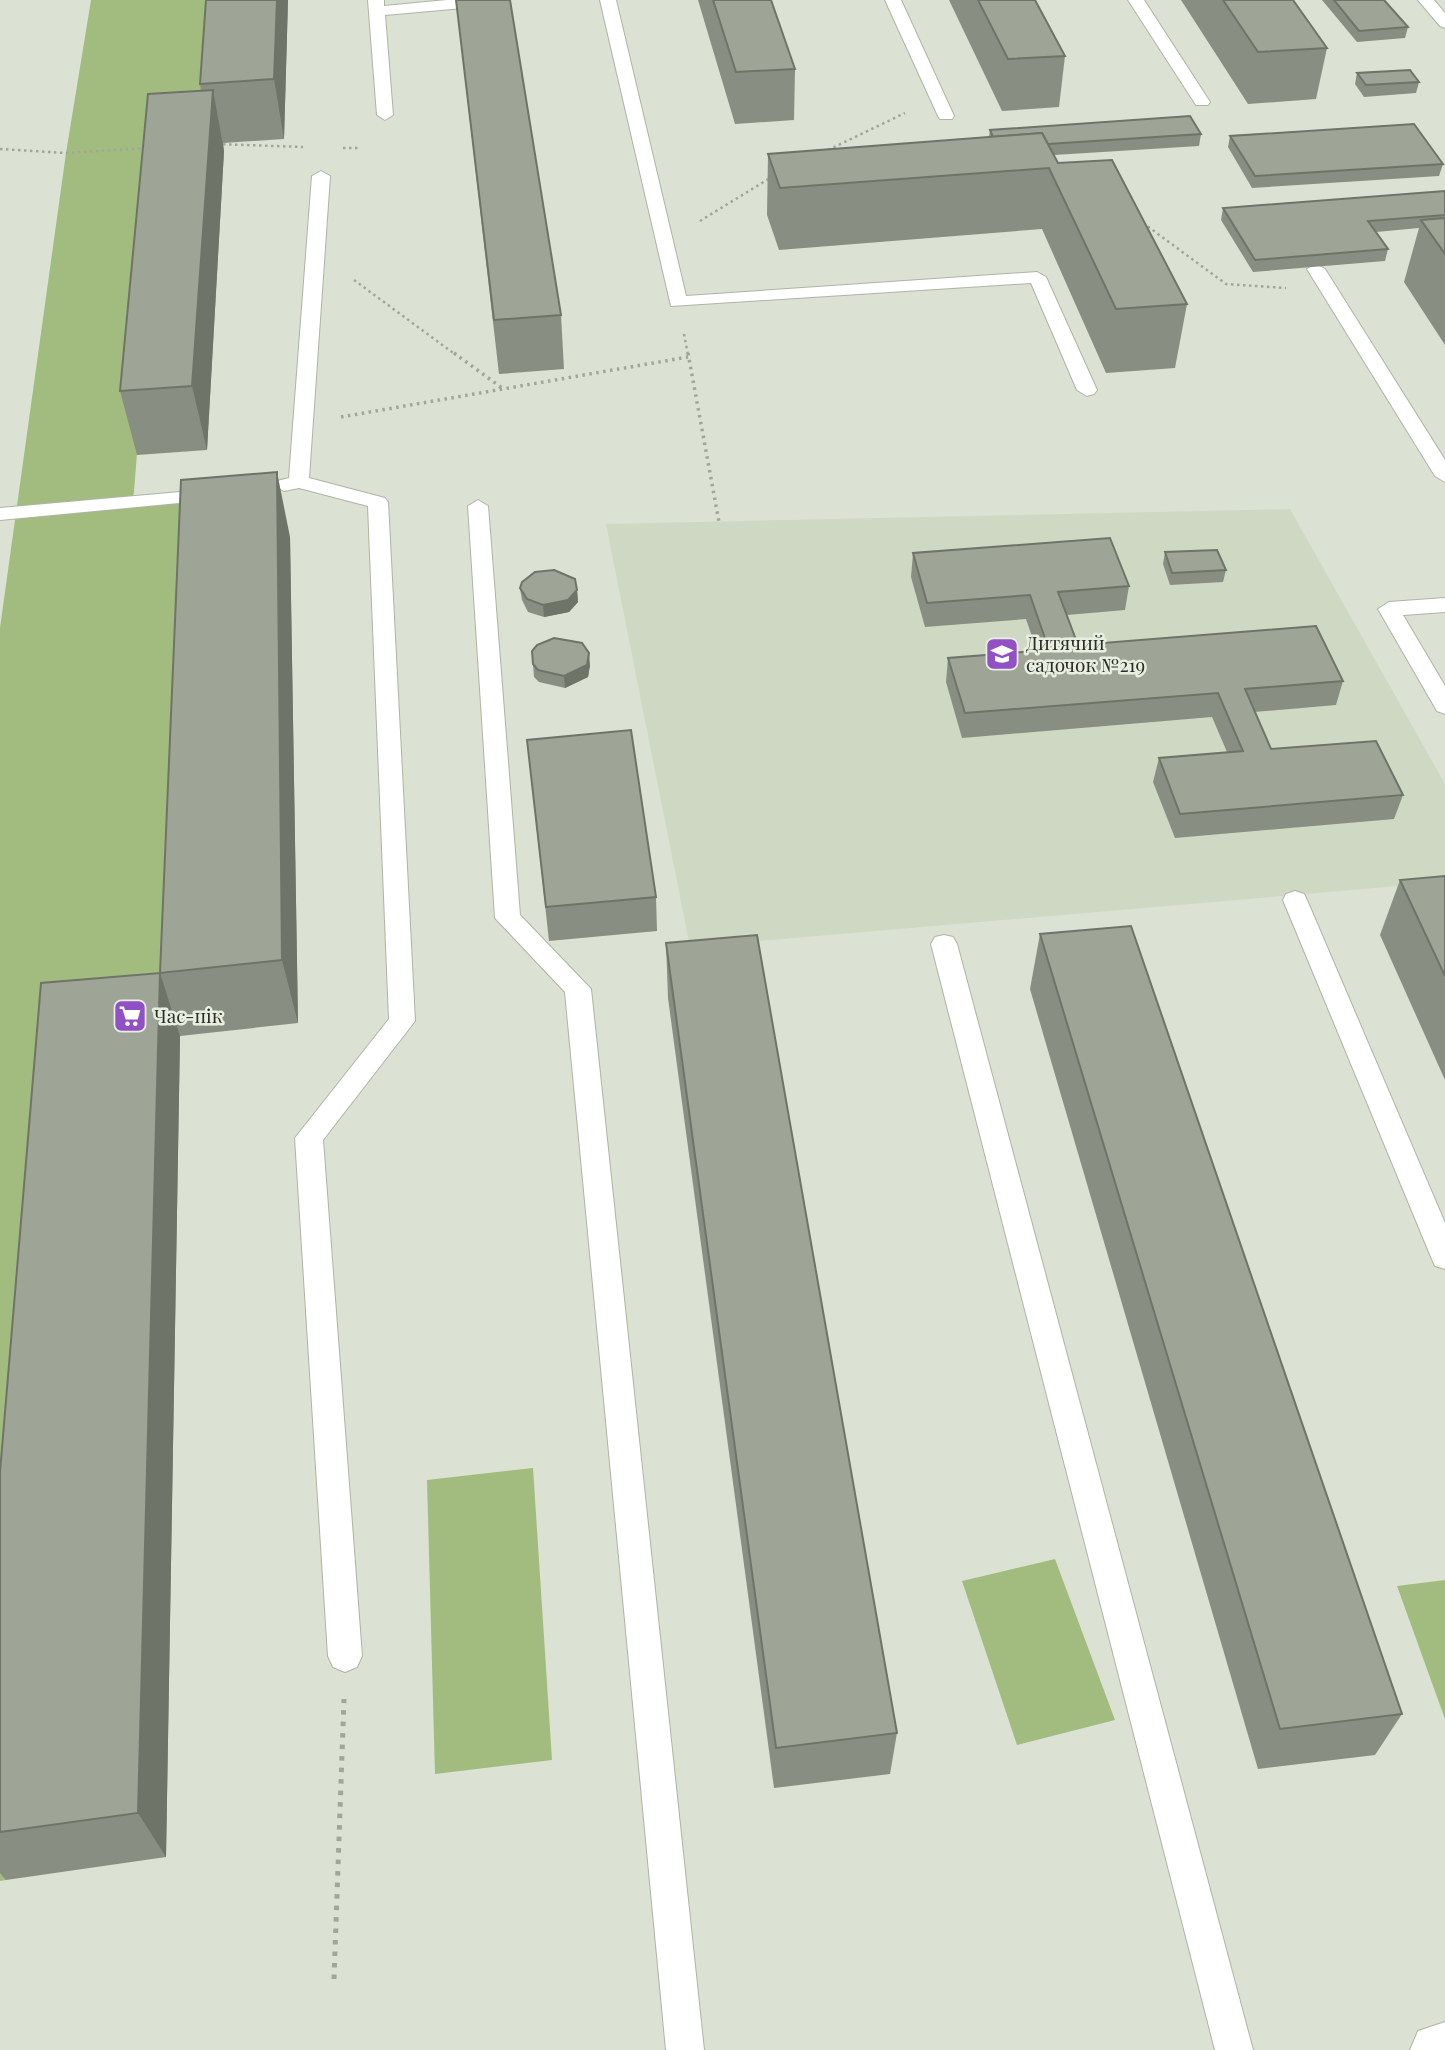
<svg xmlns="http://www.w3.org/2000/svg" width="1445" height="2050" viewBox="0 0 1445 2050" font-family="'Playfair Display',serif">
	<rect width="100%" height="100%" fill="#dbe2d3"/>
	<path fill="#ced8c2" d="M1290,509l155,275v98l-755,65 -84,-423z"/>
	<g fill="#a2bc7f">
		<path d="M91,0h131l-11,144 -49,3 -29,356 63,-6 -16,539 -174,844 -6,1v-1253l66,-475z"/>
		<path d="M533,1468l19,292 -117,14 -8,-294z"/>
		<path d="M1055,1559l60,161 -98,25 -55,-164z"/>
		<path d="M1445,1580v139l-48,-133z"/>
	</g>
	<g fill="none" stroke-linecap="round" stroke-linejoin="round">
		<defs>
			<g id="lane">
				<path d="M368,0h16v6l63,-6h58l-8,5 -112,10 8,100 -8,5 -8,-5z"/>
				<path d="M600,0h16l70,296 351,-24 9,5 51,113 -3,4 -7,2 -10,-6 -46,-107 -360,23z"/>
				<path d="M885,0h16l53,116 -2,3h-12l-2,-3z"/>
				<path d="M1128,0h16l66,102 -2,3h-12z"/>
				<path d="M1418,0h16l11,13v15l-5,-2z"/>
				<path d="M321,171l9,5 -21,302 76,20 3,4 27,519 -92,119 39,516 -5,11 -12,5 -12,-5 -5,-11 -33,-518 94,-119 -21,-513 -69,-18 -15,3 -10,-6 3,-4 12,-3 23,-302z"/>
				<path d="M1316,264l9,5 120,191v22l-10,-6 -128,-207z"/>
				<path d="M214,489l7,2 3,4 -3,4 -221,21v-12z"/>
				<path d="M478,500l10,6 32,409 71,74 113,1061h-38l-101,-1058 -70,-74 -27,-412z"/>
				<path d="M1445,598v14l-42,3 42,71v28l-8,-3 -59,-102 11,-7z"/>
				<path d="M1295,891l9,3 3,6 138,323v46l-10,-3 -4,-9 -148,-357 3,-6z"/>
				<path d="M944,935l9,2 4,7 296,1106h-38l-284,-1106 4,-7z"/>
			</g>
			<path id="street" d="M1445,2022v28h-35l8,-19z"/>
		</defs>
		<use href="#lane" stroke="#adb4a5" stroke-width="2"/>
		<use href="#street" stroke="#adb4a5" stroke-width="2"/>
		<g stroke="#a1a69a" stroke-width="2.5" stroke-dasharray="2.5 3.5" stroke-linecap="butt">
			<path d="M217,144l86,3"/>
			<path d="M343,148h17"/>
			<path d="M0,149l66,4 80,-5"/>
			<path d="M828,150l77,-37"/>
			<path d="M700,221l70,-43"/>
			<path d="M1143,223l83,61 60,4"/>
			<path d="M354,280l102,75"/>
			<path d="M684,334l4,21"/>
		</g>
		<g stroke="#a1a69a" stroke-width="3.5" stroke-dasharray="2.5 4.5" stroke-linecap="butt">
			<path d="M454,353l48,35"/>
			<path d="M688,353l31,169"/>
			<path d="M341,417l347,-60"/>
		</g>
		<path stroke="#a1a69a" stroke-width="5" stroke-dasharray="4.5 7" stroke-linecap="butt" d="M334,1979l10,-280"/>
		<use href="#lane" fill="#fff" fill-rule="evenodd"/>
		<use href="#street" fill="#fff" fill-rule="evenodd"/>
	</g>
	<g fill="#888e81">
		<path d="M288,0l-4,139 -61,4 1,8 -17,299 -70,5 -17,-64 81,-300 -1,-7z"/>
		<path d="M456,0l105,315 3,54 -65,5z"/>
		<path d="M698,0h73l24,69 -1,51 -59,4z"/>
		<path d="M949,0h86l30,56 -6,51 -57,4z"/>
		<path d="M1181,0h112l34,48 -11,51 -68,5z"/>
		<path d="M1322,0h62l24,27 -3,11 -48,4z"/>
		<path d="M1357,73l62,9 -3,11 -52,4 -9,-13z"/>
		<path d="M990,130l211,4 -2,12 -145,9 4,8 129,141 -12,64 -69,5 -64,-144 -263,21 -12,-35 1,-61 221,-17z"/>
		<path d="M1230,136l213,28 -4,12 -187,12 -24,-41z"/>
		<path d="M1445,191v154l-41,-63 15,-54 -43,4 12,17 -3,12 -132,11 -32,-52 2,-12z"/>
		<path d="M290,537l8,486 -118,13 -14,821 -160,23 -6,-7v-401l160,-499z"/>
		<path d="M1165,552l61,18 -3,12 -53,3 -7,-21z"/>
		<path d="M913,553l216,33 -4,24 -58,5 11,30 265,36 -7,24 -82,7 17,37 132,46 -9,24 -219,19 -22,-56 6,-24 68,-6 -15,-35 -250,21 -16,-56 2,-24 89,-7 -11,-32 -101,8 -14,-50z"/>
		<path d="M520,588l57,2 1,12 -9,10 -25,5 -16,-5 -6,-12z"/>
		<path d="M533,664l57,1 -2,12 -23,11 -26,-6 -5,-5z"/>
		<path d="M527,740l129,157 1,34 -108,10z"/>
		<path d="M1445,876v204l-65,-145 20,-55z"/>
		<path d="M1040,934l362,780 -27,41 -117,14 -228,-780z"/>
		<path d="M666,943l231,790 -7,41 -116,14 -106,-790z"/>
	</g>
	<g fill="#6f7469">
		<path d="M277,0h11l-4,139 -10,-60z"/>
		<path d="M213,90l11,61 -17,299 -15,-64z"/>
		<path d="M277,472l13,65 8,486 -16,-63z"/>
		<path d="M577,590l1,12 -9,10 -25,5 -1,-12z"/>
		<path d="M589,653l1,12 -2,12 -23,11 -1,-12z"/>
		<path d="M160,973l20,63 -14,821 -28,-44z"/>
	</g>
	<g fill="#9ea596" stroke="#6f7469" stroke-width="2">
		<path d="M206,0h71l-3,79 -74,5z"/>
		<path d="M456,0h54l51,315 -67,5z"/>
		<path d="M713,0h58l24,69 -59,3z"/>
		<path d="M978,0h57l30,56 -57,3z"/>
		<path d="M1223,0h70l34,48 -69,4z"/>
		<path d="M1334,0h50l24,27 -49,4z"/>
		<path d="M1410,70l9,12 -53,3 -9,-12z"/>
		<path d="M213,90l-21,296 -72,5 28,-297z"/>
		<path d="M1190,116l11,18 -153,10 -6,-11 -49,4 -3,-7z"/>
		<path d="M1414,124l29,40 -188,12 -25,-40z"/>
		<path d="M1042,133l16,30 54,-3 75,144 -71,5 -67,-141 -269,20 -12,-34z"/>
		<path d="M1445,191v24l-77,6 20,28 -133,11 -32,-52z"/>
		<path d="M1445,218v36l-24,-34z"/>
		<path d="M277,472l5,488 -122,13 21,-493z"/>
		<path d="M1110,538l19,48 -71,6 20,53 238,-19 27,55 -98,8 26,60 105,-8 27,54 -223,19 -21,-56 84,-7 -25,-58 -253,20 -17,-55 101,-8 -19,-55 -103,8 -14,-50z"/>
		<path d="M1217,550l9,20 -54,3 -7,-21z"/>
		<path d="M554,570l21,9 2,11 -9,10 -25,5 -16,-6 -7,-11 2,-6 13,-10z"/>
		<path d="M554,638l28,5 7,10 -2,12 -23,11 -26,-6 -5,-6 -1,-13 5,-6z"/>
		<path d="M631,730l25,167 -110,10 -19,-167z"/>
		<path d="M1445,876v100l-45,-96z"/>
		<path d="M1131,926l271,788 -122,15 -240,-795z"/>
		<path d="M757,935l140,798 -121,15 -110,-805z"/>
		<path d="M160,973l-22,840 -138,19v-360l41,-489z"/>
	</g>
	<defs>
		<symbol id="school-square" viewBox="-11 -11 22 22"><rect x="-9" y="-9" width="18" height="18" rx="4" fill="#9250c5" stroke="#e8efe0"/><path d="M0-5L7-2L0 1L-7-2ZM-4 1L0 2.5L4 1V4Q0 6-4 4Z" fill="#fff"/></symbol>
		<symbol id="supermarket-square" viewBox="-11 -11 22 22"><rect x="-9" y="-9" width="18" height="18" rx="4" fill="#9250c5" stroke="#e8efe0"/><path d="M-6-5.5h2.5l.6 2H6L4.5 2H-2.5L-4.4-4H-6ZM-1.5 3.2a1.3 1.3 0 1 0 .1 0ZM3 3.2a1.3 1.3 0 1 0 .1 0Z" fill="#fff"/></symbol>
	</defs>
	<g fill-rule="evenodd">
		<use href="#school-square" x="983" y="635" width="38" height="38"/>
		<use href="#supermarket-square" x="111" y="997" width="38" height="38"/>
	</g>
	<g text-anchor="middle" stroke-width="5" stroke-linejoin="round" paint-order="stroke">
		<g font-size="19" fill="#2b2e28" stroke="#e8efe0" text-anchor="start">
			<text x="1026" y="650">Дитячий<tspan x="1026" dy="22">садочок №219</tspan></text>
			<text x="154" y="1023">Час-пік</text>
		</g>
	</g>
</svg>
